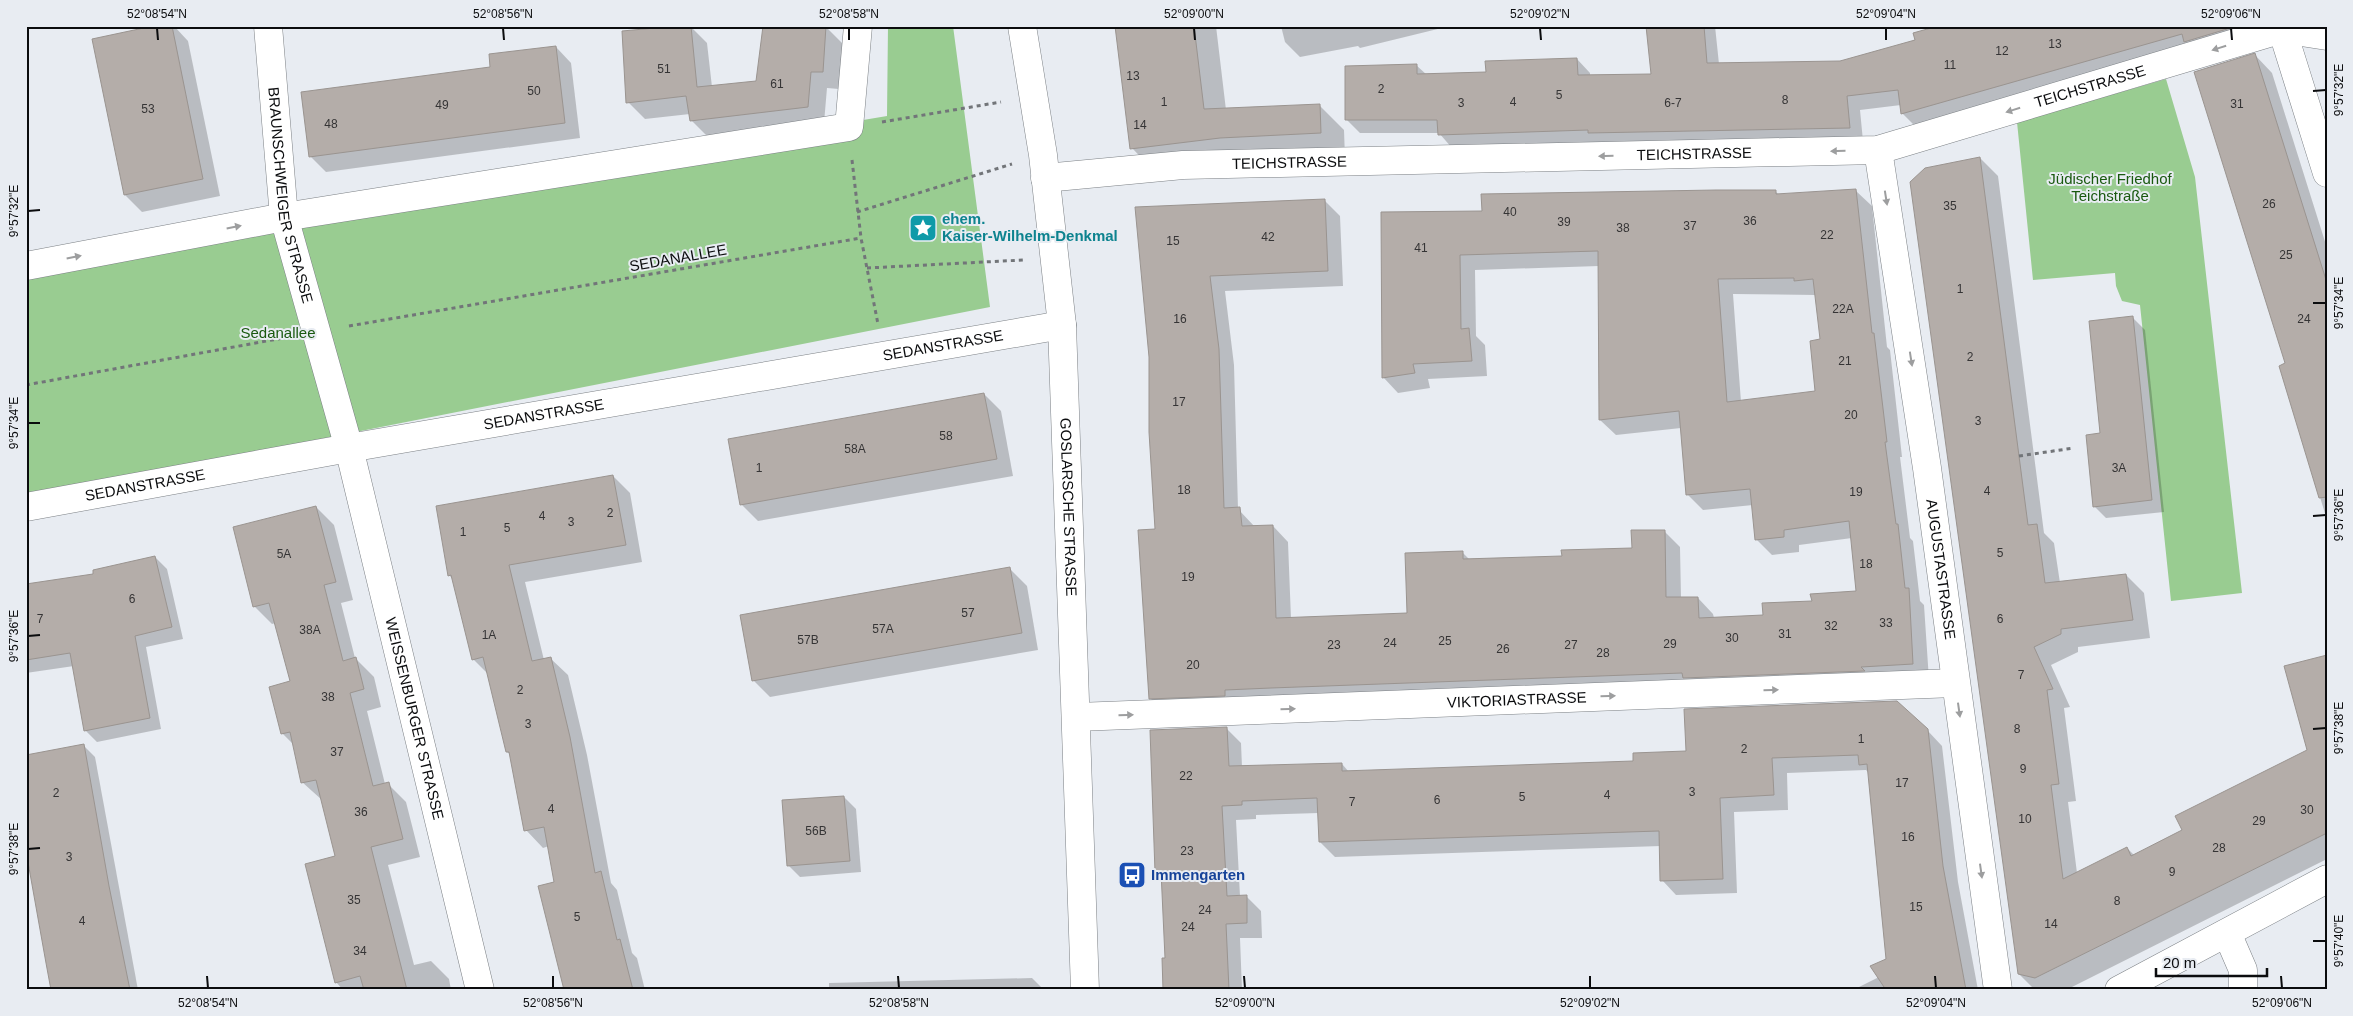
<svg xmlns="http://www.w3.org/2000/svg" width="2353" height="1016" viewBox="0 0 2353 1016" font-family="Helvetica,sans-serif">
	<rect width="100%" height="100%" fill="#e8ecf2"/>
	<g fill="#99cc91">
		<path d="M888,26h65l37,281 -695,137 -269,51v-227l258,-51 603,-101z"/>
		<path d="M2166,79l29,98 47,416 -71,8 -31,-296 -18,-4 -6,-15 -1,-13 -82,7 -16,-158z"/>
	</g>
	<g fill="#0003" fill-rule="evenodd">
		<path d="M159,26h15l14,15 32,155 -78,16 -17,-17z"/>
		<path d="M690,26l17,17 5,44 45,-5 69,-55 17,17 -4,45 -12,-1 -3,35 -116,14 -17,-17 -1,-6 -45,5 -17,-17z"/>
		<path d="M1116,26h100l10,84 93,-5 25,25 1,28 -189,15 -24,-25z"/>
		<path d="M1281,26h169l-90,22 -2,-2 -58,11 -15,-15z"/>
		<path d="M1647,26h68l4,38 122,-2 75,-21 26,-15h315l-341,101 -14,-14 -1,-8 -41,5 3,31 -411,7 -13,-15h-79l-13,-13 69,-55 11,10 60,-2 90,-14 13,14v3l62,-1z"/>
		<path d="M556,47l15,16 9,75 -254,34 -16,-16 181,-88z"/>
		<path d="M2255,55l17,18 55,175v272l-47,-154 7,-2z"/>
		<path d="M1980,158l18,18 46,357 10,10 6,40 66,-8 18,18 6,45 -72,9v5l-27,13 19,42 -6,1 12,93 -8,1 9,71 50,-25 7,7 50,-25 125,-79 18,-95v203l-261,131h-31l-16,-16z"/>
		<path d="M1775,191l4,4 77,-4 16,15 15,141 3,3 12,107h-2l10,81 3,3 7,60 4,4 5,75 -763,34 -16,-16 6,-168 -3,-26 -3,-147 -14,-149 188,-8 16,16 3,70 -118,5 9,74 4,144 17,18 18,-1 15,16 3,77 117,-5 55,-61 7,7 93,-3 70,-8 31,-18 16,16 1,51h17l15,16 1,4 50,-2 49,-14 45,-10 -6,-54 -53,7v7l-27,3 -16,-16 -3,-34 -50,5 -16,-16 -6,-66 -65,7 -16,-15 -1,-154 -124,4 1,66 9,9 2,31 -59,3 2,9 -32,5 -15,-16 100,-165zM1733,294l83,1 6,46 -5,51 -76,10z"/>
		<path d="M2133,318l12,12 19,182 -58,6 -12,-12 7,-71z"/>
		<path d="M984,394l17,17 12,65 -255,45 -17,-17z"/>
		<path d="M613,476l17,17 12,69 -117,20 19,78 6,-2 18,17 19,80 24,128 6,7 15,63 5,5 8,32h-81l-8,-107 -7,-37 -6,2 -17,-18 -15,-75 -4,-3 -18,-77 -16,-16 -19,-79 -5,-5z"/>
		<path d="M316,507l18,18 19,75 -12,3 14,55 19,19 7,30 -14,4 18,73h3l18,18 14,55 -32,8 26,100 17,-4 18,18 2,11h-108l-7,-8v-125l-14,-57 -20,-18 -8,-37 -12,-12 9,-51 -15,-59 -4,1 -18,-18z"/>
		<path d="M155,557l12,12 16,70 -37,8 15,82 -64,13 -12,-12 -11,-64 -48,7v-88l69,-10z"/>
		<path d="M1010,569l17,17 11,64 -268,47 -17,-17z"/>
		<path d="M1226,728l15,15 1,24 100,-3 7,8 286,-10 53,-10 239,-22 15,16 16,136 20,108h-125l26,-13 9,-17 -19,-187 -3,-3 -79,3 1,37 -54,2 3,81 -61,2 -14,-15 -1,-34 -326,11 -15,-15 -1,-29 -63,2v4l-20,1 4,76h6l15,15 1,27h-22l2,52h-78l2,-30 -3,-82 -7,-7z"/>
		<path d="M83,745l12,12 43,233h-84z"/>
		<path d="M844,797l12,12 5,63 -61,5 -12,-12z"/>
		<path d="M1032,978l12,12h-215v-7z"/>
	</g>
	<g fill="#b4ada9" stroke="#9a9490" fill-rule="evenodd">
		<path d="M153,26h19l31,153 -79,16 -32,-156z"/>
		<path d="M677,26h14l6,61 59,-6 7,-55h63l-3,46h-12l-3,35 -118,14 -4,-25 -60,7 -4,-72z"/>
		<path d="M1115,26h79l10,83 116,-5 1,29 -101,5 -90,11z"/>
		<path d="M1646,26h58l3,37 133,-2 75,-21 -2,-7 25,-7h299l-53,16 -2,-8 -281,80 -3,-24 -51,6 3,32 -262,5v-3l-150,5 -1,-15h-92v-54l72,-2v10l69,-2 -1,-11 92,-3 1,17 73,-1z"/>
		<path d="M556,46l9,77 -256,34 -8,-65 189,-25 -1,-13z"/>
		<path d="M2255,53l72,230v214l-8,1 -40,-132 6,-3 -91,-291z"/>
		<path d="M1980,157l48,368 9,-1 8,59 81,-9 7,46 -72,9v5l-27,13 19,42 -6,1 12,94 -8,1 12,94 64,-32 4,9 51,-26 -7,-14 132,-66 -23,-84 43,-11v178l-292,145 -17,-4 -108,-792 15,-14z"/>
		<path d="M1856,189l16,144h2l13,109h-2l11,82h2l7,64h4l4,76 -52,3 4,4 -182,7 -1,-5 -411,15 -46,2v6l-76,3 -11,-169 17,-1 -6,-97v-75l-14,-150 190,-8 3,72 -118,5 9,73 5,159 16,-1 2,19 31,-1 3,93 131,-5 -2,-60 58,-2v8l99,-3 -1,-6 71,-2 -1,-18h34l1,67h32l1,21 64,-3 -1,-12 50,-2 -2,-7 46,-3 -7,-70 -65,9v7l-29,3 -5,-51 -64,6 -7,-84 -80,9 -1,-169 -138,4 1,74 8,-1 3,33 -59,3 2,9 -33,5 -1,-166 101,-1 -1,-17 235,-4h60v4zM1794,278v3l19,-2 7,60 -10,2 5,50 -88,11 -9,-123z"/>
		<path d="M2133,316l19,184 -59,7 -7,-72 14,-2 -11,-112z"/>
		<path d="M984,393l13,66 -257,46 -12,-66z"/>
		<path d="M613,475l13,70 -117,20 23,96 19,-4 19,80 25,136 6,-2 16,69 3,-1 13,51h-69l-26,-104 16,-4 -10,-55 -20,4 -15,-79h-3l-23,-95 -11,3 -21,-85 -3,1 -12,-70z"/>
		<path d="M316,506l20,76 -12,3 19,76 13,-4 8,32 -14,4 23,93 16,-4 14,57 -32,8 36,143h-43l-4,-14 -25,7 -30,-119 30,-8 -19,-76 -15,3 -11,-51 -9,2 -12,-47 21,-6 -21,-78 -16,4 -20,-80z"/>
		<path d="M155,556l17,71 -37,9 15,82 -66,13 -14,-78 -44,7v-76l67,-10v-4z"/>
		<path d="M1010,567l12,66 -270,48 -12,-66z"/>
		<path d="M1897,701l31,28 15,137 23,124h-80l-16,-24 16,-7 -19,-195 -8,1 -1,-10 -86,3 2,37 -54,3 3,81 -63,2 -1,-50 -340,11 -2,-44 -75,3v4l-20,1 5,90 20,-1v28l-21,1 3,66h-66l-1,-32h3l-4,-87 -6,1 -5,-142 77,-3 2,39 113,-3v8l291,-10v-8l53,-2 -2,-42z"/>
		<path d="M84,744l25,142 21,104h-79l-5,-27 -20,-112v-96z"/>
		<path d="M844,796l6,65 -63,5 -5,-66z"/>
	</g>
	<g fill="none" stroke-linecap="round" stroke-linejoin="round">
		<defs>
			<g id="street">
				<path id="s1" d="M268,26l16,191 65,231 131,542"/>
				<path d="M2281,26l46,147"/>
				<path id="s2" d="M1878,150l49,318 71,522"/>
				<path id="s3" d="M1045,178l138,-13 695,-15 404,-121 45,7"/>
				<path d="M26,266l258,-49 565,-90 9,-101"/>
				<path id="s4" d="M26,507l323,-59 713,-123"/>
				<path id="s5" d="M1077,717l878,-34"/>
				<path d="M2227,933l16,37v20"/>
				<path d="M2119,990l208,-111"/>
			</g>
			<g id="secondary">
				<path id="s6" d="M1022,26l21,129 19,170 23,665"/>
			</g>
		</defs>
		<use href="#street" stroke="#7c8085" stroke-width="29"/>
		<use href="#secondary" stroke="#7c8085" stroke-width="29"/>
		<g stroke="#727579" stroke-width="3" stroke-dasharray="4 4" stroke-linecap="butt">
			<path d="M882,122l119,-20"/>
			<path d="M852,160l9,78 17,86"/>
			<path d="M857,212l155,-48"/>
			<path d="M867,268l156,-8"/>
			<path d="M349,326l512,-88"/>
			<path d="M26,385l257,-47"/>
			<path d="M2019,456l55,-8"/>
		</g>
		<use href="#street" stroke="#fff" stroke-width="28"/>
		<use href="#secondary" stroke="#fff" stroke-width="28"/>
	</g>
	<defs><path id="oneway-solid" d="M-6-.8H1V-3.2L6.5 0L1 3.2V.8H-6Z" transform="scale(1.25)"/></defs>
	<g fill="#9d9e9f">
		<use href="#oneway-solid" transform="translate(2219 48) rotate(163)"/>
		<use href="#oneway-solid" transform="translate(2013 110) rotate(163)"/>
		<use href="#oneway-solid" transform="translate(1838 151) rotate(179)"/>
		<use href="#oneway-solid" transform="translate(1606 156) rotate(179)"/>
		<use href="#oneway-solid" transform="translate(1886 198) rotate(81)"/>
		<use href="#oneway-solid" transform="translate(234 227) rotate(-11)"/>
		<use href="#oneway-solid" transform="translate(74 257) rotate(-11)"/>
		<use href="#oneway-solid" transform="translate(1911 359) rotate(81)"/>
		<use href="#oneway-solid" transform="translate(1771 690) rotate(-2)"/>
		<use href="#oneway-solid" transform="translate(1608 696) rotate(-2)"/>
		<use href="#oneway-solid" transform="translate(1288 709) rotate(-2)"/>
		<use href="#oneway-solid" transform="translate(1959 710) rotate(82)"/>
		<use href="#oneway-solid" transform="translate(1126 715) rotate(-2)"/>
		<use href="#oneway-solid" transform="translate(1981 871) rotate(82)"/>
	</g>
	<path fill="none" stroke="#0b0c0e" stroke-width="2" d="M157,28l1,12M503,28l1,12M849,28v12M1194,28l1,12M1540,28l1,12M1886,28v12M2231,28l1,12M2313,91l13,-1M28,211l12,-1M2313,303h13M28,423h12M2313,516l13,-1M28,636l12,-1M2313,729l13,-1M28,849l12,-1M2313,941h13M207,976l1,12M553,976v12M898,976l1,12M1244,976l1,12M1590,976v12M1935,976l1,12M2281,976l1,12"/>
	<defs>
		<symbol id="sight-square" viewBox="-11 -11 22 22"><rect x="-9" y="-9" width="18" height="18" rx="4" fill="#0f9aa8" stroke="#e8ecf2"/><path d="M0-6L1.8-2.2L6-1.7L2.9 1.2L3.7 5.4L0 3.3L-3.7 5.4L-2.9 1.2L-6-1.7L-1.8-2.2Z" fill="#fff"/></symbol>
		<symbol id="bus-square" viewBox="-11 -11 22 22"><rect x="-9" y="-9" width="18" height="18" rx="4" fill="#1a4fb4" stroke="#e8ecf2"/><path d="M-5-6H5V4H4V6H2V4H-2V6H-4V4H-5ZM-3.5-4V0h7V-4ZM-3.5 1.2v1.5H-2V1.2ZM2 1.2v1.5H3.5V1.2Z" fill="#fff"/></symbol>
	</defs>
	<g fill-rule="evenodd">
		<use href="#sight-square" x="907" y="212" width="32" height="32"/>
		<use href="#bus-square" x="1116" y="859" width="32" height="32"/>
	</g>
	<g text-anchor="middle" stroke-width="4" stroke-linejoin="round" paint-order="stroke">
		<g font-size="12" fill="#353435">
			<text x="2055" y="48">13</text>
			<text x="2002" y="55">12</text>
			<text x="1950" y="69">11</text>
			<text x="664" y="73">51</text>
			<text x="1133" y="80">13</text>
			<text x="777" y="88">61</text>
			<text x="1381" y="93">2</text>
			<text x="534" y="95">50</text>
			<text x="1559" y="99">5</text>
			<text x="1785" y="104">8</text>
			<text x="1164" y="106">1</text>
			<text x="1513" y="106">4</text>
			<text x="1461" y="107">3</text>
			<text x="1673" y="107">6-7</text>
			<text x="2237" y="108">31</text>
			<text x="442" y="109">49</text>
			<text x="148" y="113">53</text>
			<text x="331" y="128">48</text>
			<text x="1140" y="129">14</text>
			<text x="2269" y="208">26</text>
			<text x="1950" y="210">35</text>
			<text x="1510" y="216">40</text>
			<text x="1750" y="225">36</text>
			<text x="1564" y="226">39</text>
			<text x="1690" y="230">37</text>
			<text x="1623" y="232">38</text>
			<text x="1827" y="239">22</text>
			<text x="1268" y="241">42</text>
			<text x="1173" y="245">15</text>
			<text x="1421" y="252">41</text>
			<text x="2286" y="259">25</text>
			<text x="1960" y="293">1</text>
			<text x="1843" y="313">22A</text>
			<text x="1180" y="323">16</text>
			<text x="2304" y="323">24</text>
			<text x="1970" y="361">2</text>
			<text x="1845" y="365">21</text>
			<text x="1179" y="406">17</text>
			<text x="1851" y="419">20</text>
			<text x="1978" y="425">3</text>
			<text x="946" y="440">58</text>
			<text x="855" y="453">58A</text>
			<text x="759" y="472">1</text>
			<text x="2119" y="472">3A</text>
			<text x="1184" y="494">18</text>
			<text x="1987" y="495">4</text>
			<text x="1856" y="496">19</text>
			<text x="610" y="517">2</text>
			<text x="542" y="520">4</text>
			<text x="571" y="526">3</text>
			<text x="507" y="532">5</text>
			<text x="463" y="536">1</text>
			<text x="2000" y="557">5</text>
			<text x="284" y="558">5A</text>
			<text x="1866" y="568">18</text>
			<text x="1188" y="581">19</text>
			<text x="132" y="603">6</text>
			<text x="968" y="617">57</text>
			<text x="40" y="623">7</text>
			<text x="2000" y="623">6</text>
			<text x="1886" y="627">33</text>
			<text x="1831" y="630">32</text>
			<text x="883" y="633">57A</text>
			<text x="310" y="634">38A</text>
			<text x="1785" y="638">31</text>
			<text x="489" y="639">1A</text>
			<text x="1732" y="642">30</text>
			<text x="808" y="644">57B</text>
			<text x="1445" y="645">25</text>
			<text x="1390" y="647">24</text>
			<text x="1670" y="648">29</text>
			<text x="1334" y="649">23</text>
			<text x="1571" y="649">27</text>
			<text x="1503" y="653">26</text>
			<text x="1603" y="657">28</text>
			<text x="1193" y="669">20</text>
			<text x="2021" y="679">7</text>
			<text x="520" y="694">2</text>
			<text x="328" y="701">38</text>
			<text x="528" y="728">3</text>
			<text x="2017" y="733">8</text>
			<text x="1861" y="743">1</text>
			<text x="1744" y="753">2</text>
			<text x="337" y="756">37</text>
			<text x="2023" y="773">9</text>
			<text x="1186" y="780">22</text>
			<text x="1902" y="787">17</text>
			<text x="1692" y="796">3</text>
			<text x="56" y="797">2</text>
			<text x="1607" y="799">4</text>
			<text x="1522" y="801">5</text>
			<text x="1437" y="804">6</text>
			<text x="1352" y="806">7</text>
			<text x="551" y="813">4</text>
			<text x="2307" y="814">30</text>
			<text x="361" y="816">36</text>
			<text x="2025" y="823">10</text>
			<text x="2259" y="825">29</text>
			<text x="816" y="835">56B</text>
			<text x="1908" y="841">16</text>
			<text x="2219" y="852">28</text>
			<text x="1187" y="855">23</text>
			<text x="69" y="861">3</text>
			<text x="2172" y="876">9</text>
			<text x="354" y="904">35</text>
			<text x="2117" y="905">8</text>
			<text x="1916" y="911">15</text>
			<text x="1205" y="914">24</text>
			<text x="577" y="921">5</text>
			<text x="82" y="925">4</text>
			<text x="2051" y="928">14</text>
			<text x="1188" y="931">24</text>
			<text x="360" y="955">34</text>
		</g>
		<g font-size="15" fill="#0b0c0e" stroke="#e8ecf2">
			<text dy="5" stroke="none"><textPath href="#s3" startOffset="1055">TEICHSTRASSE</textPath></text>
			<text dy="5" stroke="none"><textPath href="#s3" startOffset="650">TEICHSTRASSE</textPath></text>
			<text dy="5" stroke="none"><textPath href="#s3" startOffset="245">TEICHSTRASSE</textPath></text>
			<text dy="5" stroke="none"><textPath href="#s1" startOffset="171">BRAUNSCHWEIGER STRASSE</textPath></text>
			<text transform="translate(678 258) rotate(-10)" y="5">SEDANALLEE</text>
			<text dy="5" stroke="none"><textPath href="#s4" startOffset="931">SEDANSTRASSE</textPath></text>
			<text dy="5" stroke="none"><textPath href="#s4" startOffset="526">SEDANSTRASSE</textPath></text>
			<text dy="5" stroke="none"><textPath href="#s4" startOffset="121">SEDANSTRASSE</textPath></text>
			<text dy="5" stroke="none"><textPath href="#s6" startOffset="484">GOSLARSCHE STRASSE</textPath></text>
			<text dy="5" stroke="none"><textPath href="#s2" startOffset="424">AUGUSTASTRASSE</textPath></text>
			<text dy="5" stroke="none"><textPath href="#s5" startOffset="440">VIKTORIASTRASSE</textPath></text>
			<text dy="5" stroke="none"><textPath href="#s1" startOffset="710">WEISSENBURGER STRASSE</textPath></text>
		</g>
		<g font-size="15" fill="#19590f" stroke="#e8ecf2">
			<text x="2110" y="184">Jüdischer Friedhof<tspan x="2110" dy="17">Teichstraße</tspan></text>
			<text x="278" y="338">Sedanallee</text>
		</g>
		<g font-size="15" font-weight="bold" fill="#0d838f" stroke="#e8ecf2" text-anchor="start">
			<text x="942" y="224">ehem.<tspan x="942" dy="17">Kaiser-Wilhelm-Denkmal</tspan></text>
		</g>
		<g font-size="15" font-weight="bold" fill="#164399" stroke="#e8ecf2" text-anchor="start">
			<text x="1151" y="880">Immengarten</text>
		</g>
	</g>
	<rect width="2353" height="1016" fill="none" stroke="#e8ecf2" stroke-width="55"/>
	<path d="M2156 968v8h111v-8" fill="none" stroke="#0b0c0e" stroke-width="2.5"/>
	<text x="2163" y="968" font-size="15" fill="#0b0c0e" stroke="#e8ecf2" stroke-width="4" paint-order="stroke">20 m</text>
	<rect x="28" y="28" width="2298" height="960" fill="none" stroke="#0b0c0e" stroke-width="2"/>
	<g font-size="12" text-anchor="middle" fill="#0b0c0e">
		<text x="157" y="18">52°08'54"N</text>
		<text x="503" y="18">52°08'56"N</text>
		<text x="849" y="18">52°08'58"N</text>
		<text x="1194" y="18">52°09'00"N</text>
		<text x="1540" y="18">52°09'02"N</text>
		<text x="1886" y="18">52°09'04"N</text>
		<text x="2231" y="18">52°09'06"N</text>
		<text transform="translate(2339 90) rotate(-90)" y="4">9°57'32"E</text>
		<text transform="translate(14 211) rotate(-90)" y="4">9°57'32"E</text>
		<text transform="translate(2339 303) rotate(-90)" y="4">9°57'34"E</text>
		<text transform="translate(14 423) rotate(-90)" y="4">9°57'34"E</text>
		<text transform="translate(2339 515) rotate(-90)" y="4">9°57'36"E</text>
		<text transform="translate(14 636) rotate(-90)" y="4">9°57'36"E</text>
		<text transform="translate(2339 728) rotate(-90)" y="4">9°57'38"E</text>
		<text transform="translate(14 849) rotate(-90)" y="4">9°57'38"E</text>
		<text transform="translate(2339 941) rotate(-90)" y="4">9°57'40"E</text>
		<text x="208" y="1007">52°08'54"N</text>
		<text x="553" y="1007">52°08'56"N</text>
		<text x="899" y="1007">52°08'58"N</text>
		<text x="1245" y="1007">52°09'00"N</text>
		<text x="1590" y="1007">52°09'02"N</text>
		<text x="1936" y="1007">52°09'04"N</text>
		<text x="2282" y="1007">52°09'06"N</text>
	</g>
</svg>
